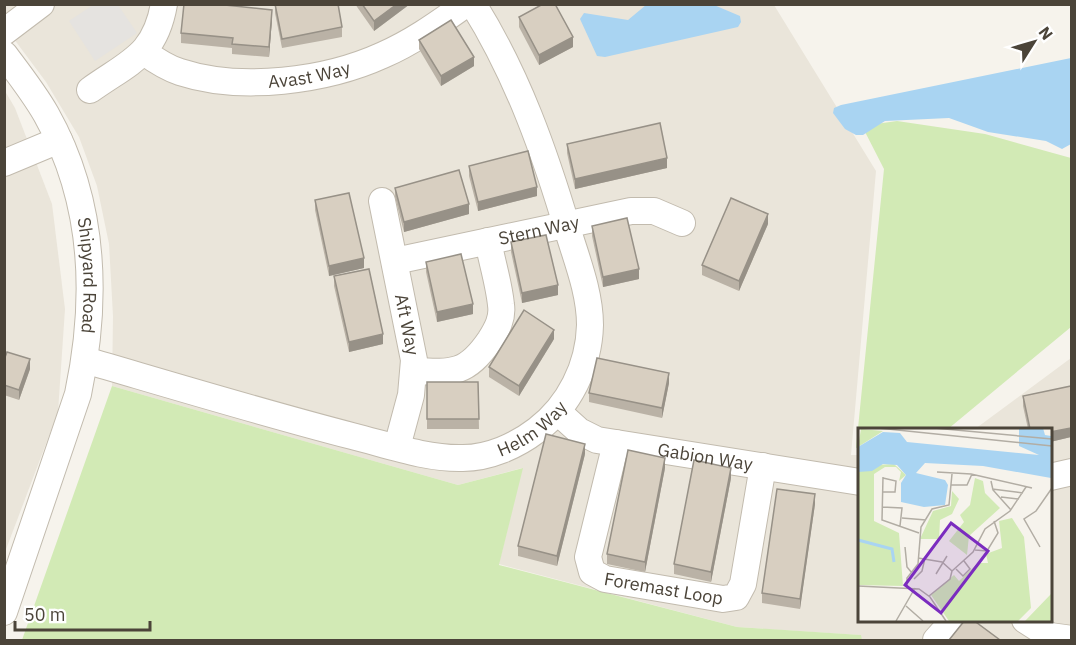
<svg xmlns="http://www.w3.org/2000/svg" width="1076" height="645" viewBox="0 0 1076 645" font-family="'IBM Plex Sans',sans-serif">
	<rect width="100%" height="100%" fill="#f6f3ec"/>
	<g fill="#eae5da">
		<path d="M5,4l769,1 102,166 -25,284h9v165h190v-191h-75l96,-71v282h-209l-2,-5 -123,-8 -238,-63 23,-96 -64,17 -346,-99 1,-70 -4,-72 -12,-58 -18,-49 -33,-55 -41,-55z"/>
		<path d="M5,91l10,17 37,96 13,105 -7,103 -53,140z"/>
	</g>
	<g fill="#d2eab5">
		<path d="M897,121l88,13 86,24v169l-123,102h-88v18l-4,1 28,-279 -22,-43z"/>
		<path d="M112,386l346,99 65,-17 -24,97 238,62 124,8 1,5h-840z"/>
	</g>
	<path fill="#e5e3e0" d="M93,5h25l19,28 -42,28 -26,-40z"/>
	<g fill="#a9d4f2">
		<path d="M714,5l26,11 1,6 -3,5 -133,30 -8,-1 -17,-37 4,-6 44,7 18,-15z"/>
		<path d="M1071,58v86l-9,5 -16,-8 -58,-9 -39,-14 -64,3 -22,14h-7l-11,-6 -12,-16 1,-5 7,-3z"/>
	</g>
	<g fill="none" stroke-linecap="round" stroke-linejoin="round">
		<defs>
			<g id="minor">
				<path d="M4,32l37,-28"/>
				<path id="s1" d="M144,52c11,8 23,16 36,20 61,20 146,9 203,-17 30,-13 56,-32 83,-51"/>
				<path id="s2" d="M4,54c15,20 30,39 42,60 49,87 52,185 32,280l-74,218"/>
				<path d="M90,90c39,-28 65,-34 74,-86"/>
				<path d="M4,163l55,-23"/>
				<path id="s3" d="M382,201l32,159 -3,35 -14,52"/>
				<path id="s4" d="M395,261l236,-50h23l28,12"/>
				<path id="s5" d="M85,360c89,26 178,53 267,76 36,9 74,23 111,22 26,0 53,-12 74,-28 32,-24 52,-64 53,-105 0,-31 -12,-62 -21,-91 -24,-81 -51,-158 -96,-230"/>
				<path d="M414,371c39,2 53,3 76,-31 7,-11 13,-22 11,-35 -2,-21 -9,-43 -13,-64"/>
				<path id="s6" d="M558,412l21,19 18,9 263,42"/>
				<path id="s7" d="M616,443l-28,114 4,15 13,7 118,20 13,-2 7,-13 20,-118"/>
				<path d="M1050,477l22,-5"/>
				<path d="M1025,620l25,16 22,3"/>
				<path d="M936,640l18,-20"/>
			</g>
		</defs>
		<use href="#minor" stroke="#c2bbae" stroke-width="28"/>
		<use href="#minor" stroke="#fff" stroke-width="26"/>
	</g>
	<g fill="#bab2a6">
		<path d="M275,4l67,23v10l-60,11 -7,-35z"/>
		<path d="M355,4h55l-36,27z"/>
		<path d="M519,17l54,30 -34,18 -20,-38z"/>
		<path d="M272,19l-3,38 -37,-3v-6l-51,-5v-10z"/>
		<path d="M419,40l55,26 -33,20 -22,-37z"/>
		<path d="M567,144l100,24 -92,21 -8,-36z"/>
		<path d="M469,166l68,30 -59,15 -9,-35z"/>
		<path d="M395,188l74,26 -65,18 -9,-35z"/>
		<path d="M315,200l49,68 -35,8 -14,-66z"/>
		<path d="M768,224l-29,67 -37,-16v-10z"/>
		<path d="M592,226l47,53 -36,8 -11,-51z"/>
		<path d="M511,242l47,53 -36,8 -11,-51z"/>
		<path d="M426,262l47,52 -36,8 -11,-50z"/>
		<path d="M334,276l49,68 -34,8 -15,-66z"/>
		<path d="M554,339l-35,57 -30,-19v-10z"/>
		<path d="M4,360l26,9 -11,31 -15,-5z"/>
		<path d="M427,382h51l1,47h-52z"/>
		<path d="M669,383l-7,35 -73,-16v-9z"/>
		<path d="M1071,386v51l-21,5v-13h-22l-5,-23v-10z"/>
		<path d="M585,454l-28,112 -39,-10v-10z"/>
		<path d="M665,468l-20,104 -38,-8v-10z"/>
		<path d="M731,478l-20,104 -37,-8v-10z"/>
		<path d="M815,504l-15,105 -38,-6v-10z"/>
	</g>
	<g fill="#979187">
		<path d="M397,4h13l-36,27v-10z"/>
		<path d="M272,10v9l-3,38v-10z"/>
		<path d="M573,37v10l-34,18v-10z"/>
		<path d="M474,57v9l-33,20v-10z"/>
		<path d="M667,158v10l-92,21v-10z"/>
		<path d="M537,187v9l-59,15v-9z"/>
		<path d="M469,204v10l-65,18v-10z"/>
		<path d="M768,214v10l-29,67v-10z"/>
		<path d="M364,258v10l-35,8v-10z"/>
		<path d="M639,269v10l-36,8v-10z"/>
		<path d="M558,285v10l-36,8v-10z"/>
		<path d="M473,304v10l-36,8v-10z"/>
		<path d="M554,330v9l-35,57v-10z"/>
		<path d="M383,334v10l-34,8v-10z"/>
		<path d="M30,359v10l-11,31v-10z"/>
		<path d="M669,373v10l-7,35v-10z"/>
		<path d="M1071,428v9l-21,5v-10z"/>
		<path d="M585,444v10l-28,112v-10z"/>
		<path d="M665,458v10l-20,104v-10z"/>
		<path d="M731,468v10l-20,104v-10z"/>
		<path d="M815,494v10l-15,105v-10z"/>
	</g>
	<g fill="#d8cfc1" stroke="#979187" stroke-width="1.5">
		<path d="M184,4h31l57,6 -3,37 -37,-3 1,-6 -52,-5z"/>
		<path d="M275,4h63l4,23 -60,12z"/>
		<path d="M362,4h35l-23,17z"/>
		<path d="M543,4h12l18,33 -34,18 -20,-38z"/>
		<path d="M451,20l23,37 -33,19 -22,-36z"/>
		<path d="M660,123l7,35 -92,21 -8,-35z"/>
		<path d="M528,151l9,36 -59,15 -9,-36z"/>
		<path d="M459,170l10,34 -65,18 -9,-34z"/>
		<path d="M349,193l15,65 -35,8 -14,-66z"/>
		<path d="M731,198l37,16 -29,67 -37,-16z"/>
		<path d="M627,218l12,51 -36,8 -11,-51z"/>
		<path d="M546,235l12,50 -36,8 -11,-51z"/>
		<path d="M461,254l12,50 -36,8 -11,-50z"/>
		<path d="M369,269l14,65 -34,8 -15,-66z"/>
		<path d="M524,310l30,20 -35,56 -30,-19z"/>
		<path d="M7,352l23,7 -11,31 -15,-5v-25z"/>
		<path d="M597,358l72,15 -7,35 -73,-15z"/>
		<path d="M427,382h51l1,37h-52z"/>
		<path d="M1071,386v42l-21,4v-3h-20l-7,-33z"/>
		<path d="M546,434l39,10 -28,112 -39,-10z"/>
		<path d="M628,450l37,8 -20,104 -38,-8z"/>
		<path d="M694,460l37,8 -20,104 -37,-8z"/>
		<path d="M777,489l38,5 -15,105 -38,-6z"/>
		<path d="M965,620h8l27,20h-51z"/>
	</g>
	<g text-anchor="middle" stroke-width="4.5" stroke-linejoin="round" paint-order="stroke">
		<g font-size="18" fill="#4b4439" stroke="#fff">
			<text dy="6" stroke="none"><textPath href="#s1" startOffset="172">Avast Way</textPath></text>
			<text dy="6" stroke="none"><textPath href="#s4" startOffset="147">Stern Way</textPath></text>
			<text dy="6" stroke="none"><textPath href="#s2" startOffset="242">Shipyard Road</textPath></text>
			<text dy="6" stroke="none"><textPath href="#s3" startOffset="126">Aft Way</textPath></text>
			<text dy="6" stroke="none"><textPath href="#s5" startOffset="468">Helm Way</textPath></text>
			<text dy="6" stroke="none"><textPath href="#s6" startOffset="158">Gabion Way</textPath></text>
			<text dy="6" stroke="none"><textPath href="#s7" startOffset="207">Foremast Loop</textPath></text>
		</g>
	</g>
	<g transform="translate(858 428)">
		<rect width="194" height="194" fill="#f6f3ec"/>
		<path d="M3,1l22,2 -25,16zM36,36l12,11 -7,6 2,-9 -5,-5h-11l-11,7v47l25,12 4,53 -45,-1v-119zM117,50l8,3 2,12 15,15 -31,28 -2,19 -18,-14 15,-19 -4,-7 10,-10zM94,63l7,8 -7,15 -12,6 -1,19h-19l13,-28 18,-5zM154,90l12,19 7,71 -13,13h-69l-18,-26 23,-20 5,6 19,-18h10l-2,-9 16,-6 -3,-27zM193,166v27h-26z" fill="#d2eab5"/>
		<path d="M161,0h24l2,7 6,1v42l-68,-12 -58,-3 -9,10 29,7 3,5 -3,20 -21,2 -23,-5v-19l5,-8 -9,-10 -14,-1 -11,7 -14,1v-25l25,-15 17,1 7,9 132,13 -20,-9z" fill="#a9d4f2"/>
		<path fill="none" stroke="#a9d4f2" stroke-width="3" d="M0,112l34,9 2,13"/>
		<path fill="none" stroke="#b2ada4" stroke-width="1.5" d="M20,0l174,18M76,0l118,11M79,44l34,2 61,14M25,49l-1,43 37,13M133,53l2,9 18,20M93,57h16l5,-11M134,61l31,4M24,64h13l1,-11 -13,-3M143,69l18,2M24,79l20,1 -2,18M44,90l24,2M47,119l2,20 5,6M182,119l-16,-28 12,-8 16,-23M117,122l12,1 11,-18 -4,-12M60,130l24,4 10,9 -2,8 -21,17M98,141l7,7 7,-7 -6,-8M94,143l21,-19 12,-23 25,-18 16,-24M78,146l11,-18M56,151l8,-8 3,-13M0,158l61,3 11,8 16,24M49,159v-9l11,-14 3,-37 11,-18 17,-4 3,-31M48,178l17,15M38,193l19,-33"/>
		<path fill="#7b2cbf" fill-opacity="0.15" stroke="#7b2cbf" stroke-width="3" d="M93,95l37,28 -47,62 -36,-28z"/>
		<rect width="194" height="194" fill="none" stroke="#4b4439" stroke-width="3"/>
	</g>
	<rect width="1076" height="645" fill="none" stroke="#4b4439" stroke-width="12"/>
	<g transform="translate(1034 42) rotate(53)" stroke="#ffffff" stroke-width="4.5" paint-order="stroke">
	<path d="M0-4.5L10 22L0 15L-10 22Z" fill="#4b4439"/>
	<text y="-9" font-size="16" font-weight="bold" text-anchor="middle" fill="#4b4439">N</text>
	</g>
	<path d="M15 621v9h135v-9" fill="none" stroke="#4b4439" stroke-width="3"/>
	<text x="24" y="621" font-size="18" fill="#4b4439" stroke="#ffffff" stroke-width="4.5" paint-order="stroke">50 m</text>
</svg>
